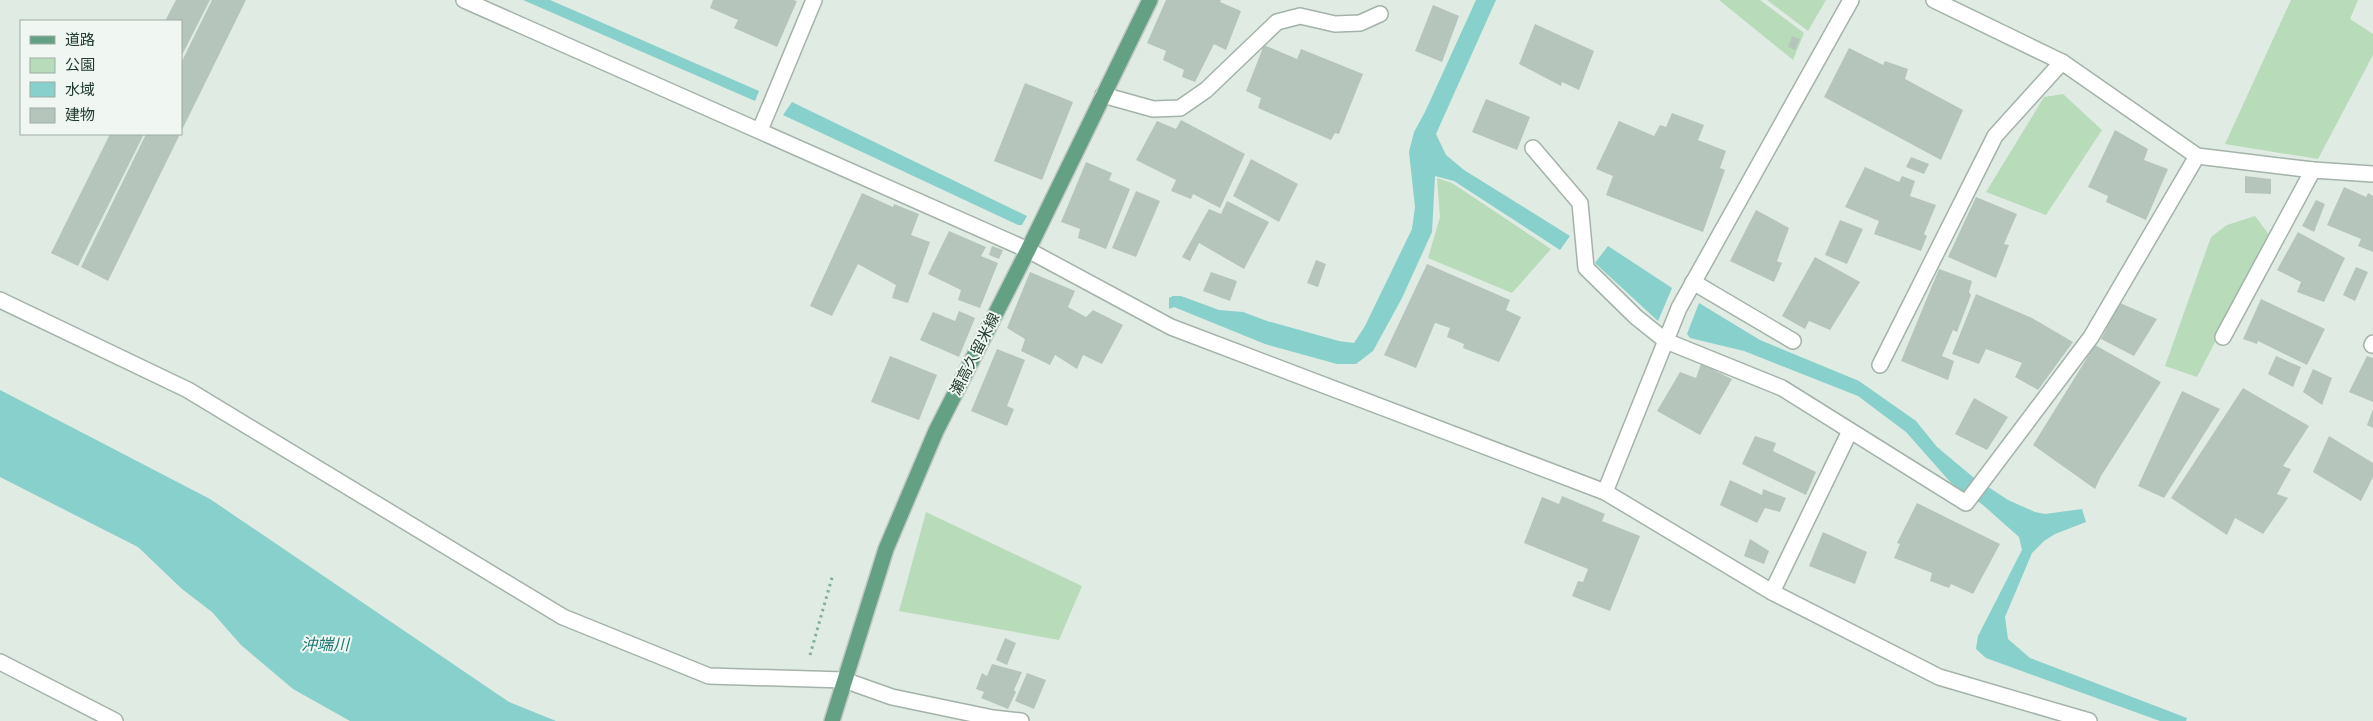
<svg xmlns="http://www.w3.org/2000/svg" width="2373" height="721" viewBox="0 0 2373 721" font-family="'Exo 2','Noto Sans JP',sans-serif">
	<rect width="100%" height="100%" fill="#e0ebe3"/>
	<g fill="#b8dcba">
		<path d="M1719,0h41l44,33 -11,27z"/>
		<path d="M1767,0h59l-18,31z"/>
		<path d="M2291,0h67l-8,19 23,15v21l-55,104 -93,-15z"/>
		<path d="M2063,94l39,36 -56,85 -60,-23 58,-95z"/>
		<path d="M1437,178l15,5 99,66 -39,44 -84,-35 12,-41z"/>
		<path d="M2255,216l15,20 -73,141 -32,-11 46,-129 16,-12z"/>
		<path d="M926,512l156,74 -23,54 -160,-29z"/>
	</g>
	<g fill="#87d0cc">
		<path d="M523,0h27l209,91 -4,10z"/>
		<path d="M1476,0h20l-60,134 10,21 18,15 106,66 -10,14 -106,-69 -19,-5 -3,56 -30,66 -29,53 -17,13h-19l-72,-20 -91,-37 -5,2v-11l4,-2h8l38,14 24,2 24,9 72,20 15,2 11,-17 47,-97 3,-22 -6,-55 5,-20 11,-20z"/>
		<path d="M792,102l235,114 -5,9h-4l-235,-110z"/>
		<path d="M1608,246l64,42 -14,33 -63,-58z"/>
		<path d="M1699,303l61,37 99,41 57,40 21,26 36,30 35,23 27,12 10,2 37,-5 4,13 -31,12 -11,7 -12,12 -27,64 3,22 22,19 157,60 -1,3h-26l-174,-63 -10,-9 2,-13 44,-86 -3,-13 -36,-32 -31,-21 -46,-52 -48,-36 -114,-45 -54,-13 -3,-4z"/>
		<path d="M0,390l210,109 299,203 47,19h-206l-57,-32 -52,-44 -29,-33 -30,-23 -44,-42 -138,-70z"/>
	</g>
	<g fill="#b5c5bc">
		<path d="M176,0h34l-29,57v-36h-16z"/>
		<path d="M212,0h34l-65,132v-69z"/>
		<path d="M713,0h80l4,1 -20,46 -43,-19 4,-8 -28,-12z"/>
		<path d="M1166,0h55l-1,2 21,9 -15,39 -12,-6 -19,38 -13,-5 2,-7 -21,-10 3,-9 -19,-8z"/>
		<path d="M1433,5l26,11 -17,46 -27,-11z"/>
		<path d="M1535,24l59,27 -15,39 -17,-8 -1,4 -42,-22z"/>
		<path d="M1792,36l8,3 -5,11 -7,-3z"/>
		<path d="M1264,45l33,14 4,-10 62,25 -24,60 -4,-1 -4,7 -73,-32 3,-10 -15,-7z"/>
		<path d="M1849,48l34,17 2,-4 23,8 -3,10 58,31 -22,50 -117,-63z"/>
		<path d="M1025,83l48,19 -31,78 -48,-19z"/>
		<path d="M1486,99l44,18 -13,33 -45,-18z"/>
		<path d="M1672,113l32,12 -6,15 28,11 -6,17 5,2 -22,62 -97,-37 7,-19 -17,-7 23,-48 35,15 6,-11 6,2z"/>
		<path d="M1181,120l64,34 -25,54 -27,-14 -2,5 -20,-8 5,-11 -40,-20 21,-39 19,8z"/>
		<path d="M2115,130l33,19 -4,11 24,9 -22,51 -40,-18 2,-6 -20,-9z"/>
		<path d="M110,134h34l-66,132 -27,-13z"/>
		<path d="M146,134h34l-72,147 -27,-14z"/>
		<path d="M1911,157l18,7 -5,10 -18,-7z"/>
		<path d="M1251,159l47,25 -19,38 -46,-26z"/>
		<path d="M1086,162l26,11 -3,7 21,9 -24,60 -28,-11 2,-9 -19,-7z"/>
		<path d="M1865,167l34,15 3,-6 13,5 -5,15 26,9 -12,29 3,2 -6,15 -47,-17 5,-13 -34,-14z"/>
		<path d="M2245,176l26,3v15l-26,-1z"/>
		<path d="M2344,187l22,10 2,-4 5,3v56l-15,-6 3,-7 -34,-14z"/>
		<path d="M1136,191l24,10 -24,56 -24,-9z"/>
		<path d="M862,193l31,14 1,-3 25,10 -8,21 19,7 -22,61 -16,-5 4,-13 -38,-21 -26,52 -22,-10z"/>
		<path d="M1976,197l41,17 -13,30 5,1 -13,33 -48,-21z"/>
		<path d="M2316,200l9,4 -11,28 -12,-6z"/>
		<path d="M1227,201l42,21 -25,47 -45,-26 -9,18 -8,-4 27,-48 12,5z"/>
		<path d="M1756,210l33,18 -12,33 5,2 -8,19 -44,-21z"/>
		<path d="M1840,220l23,9 -16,35 -22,-9z"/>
		<path d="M949,231l37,16 -5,9 17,7 -18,45 -22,-8 3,-10 -33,-16z"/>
		<path d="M2298,232l47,26 -21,44 -27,-10 4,-10 -24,-12z"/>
		<path d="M992,246l11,4 -4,9 -10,-4z"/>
		<path d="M1815,257l45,25 -30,48 -21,-9 -4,8 -23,-13z"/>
		<path d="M1316,260l10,4 -8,23 -11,-4z"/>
		<path d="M1427,264l83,36 -4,10 15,7 -22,45 -36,-14 1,-4 -17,-7 3,-9 -15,-5 -19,45 -32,-13z"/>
		<path d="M2356,267l12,5 -13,29 -12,-6z"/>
		<path d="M1939,269l33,12 -3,11 2,3 -14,37 -4,-2 -11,26 12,5 -6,19 -47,-19z"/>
		<path d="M1030,272l45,19 -7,16 18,10 7,-7 30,15 -21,39 -19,-9 -6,14 -22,-14 -5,10 -29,-14 4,-12 -18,-11z"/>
		<path d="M1211,272l26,9 -7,20 -27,-10z"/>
		<path d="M1976,294l56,24 41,24 -35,48 -23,-13 7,-14 -36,-14 -7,15 -27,-10z"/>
		<path d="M2261,299l64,30 -18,36 -49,-24 -1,3 -14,-5z"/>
		<path d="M2120,303l37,16 -23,37 -33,-17z"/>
		<path d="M959,311l16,7 -16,39 -39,-17 13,-28 22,9z"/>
		<path d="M2095,345l66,37 -60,94 -6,13 -62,-44z"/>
		<path d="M997,349l28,11 -18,46 7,3 -7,17 -36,-15z"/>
		<path d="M890,356l47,19 -18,45 -48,-18z"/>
		<path d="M2276,356l25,11 -8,20 -25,-13z"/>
		<path d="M2367,356l6,2v44l-24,-10z"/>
		<path d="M1701,364l31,15 -32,56 -43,-24 23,-39 16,6z"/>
		<path d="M2313,369l19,9 -10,27 -19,-13z"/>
		<path d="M2243,388l66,38 -26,40 8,3 -14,25 11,4 -25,36 -28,-16 -8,17 -56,-37z"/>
		<path d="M2182,391l38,18 -56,89 -26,-12z"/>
		<path d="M1974,398l34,19 -21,33 -32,-16z"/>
		<path d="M2373,409v19l-6,-3z"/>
		<path d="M1755,436l21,7 -3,8 43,21 -10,23 -64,-31z"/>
		<path d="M2329,436l44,27v14l-12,24 -48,-29z"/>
		<path d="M1730,480l32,15 1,-6 23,9 -6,14 -15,-4 -8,15 -37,-18z"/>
		<path d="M1562,496l43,18 -3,7 38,15 -30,75 -38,-15 6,-15 5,1 5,-13 -64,-26 18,-46 17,7z"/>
		<path d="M1917,503l83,41 -27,50 -22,-10 -2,4 -19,-7 2,-8 -38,-15 6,-14 -3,-1z"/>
		<path d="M1823,532l44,20 -12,32 -46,-18z"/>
		<path d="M1750,539l19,12 -5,13 -20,-8z"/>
		<path d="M1005,638l11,5 -9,22 -11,-5z"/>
		<path d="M992,664l30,8 -8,18 2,2 -8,17 -27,-11 3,-6 -8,-3 6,-16 5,3z"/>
		<path d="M1027,673l19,7 -12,29 -19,-8z"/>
	</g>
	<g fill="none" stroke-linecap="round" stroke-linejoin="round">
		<defs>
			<g id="minor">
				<path d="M464,0l564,250 143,77 434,165 167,100 167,85 150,44"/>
				<path d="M1934,0l128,62 135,94 116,14 60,4"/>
				<path d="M1103,95l50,14 27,-1 26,-18 71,-68 23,-6 35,8 25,-1 20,-9"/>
				<path d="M760,130l54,-130"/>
				<path d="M1533,148l47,55 6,65 50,49 30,24 116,47 184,115 125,-166 106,-181"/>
				<path d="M1693,282l100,59"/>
				<path d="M0,300l188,90 375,227 146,59 135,4 48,17 101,21 28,3"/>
				<path d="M2223,337l90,-167"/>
				<path d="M2372,345l1,-2"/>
				<path d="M1880,365l115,-229 67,-74"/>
				<path d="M1605,492l74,-184 172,-308"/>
				<path d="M1772,592l78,-161"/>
				<path d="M0,662l115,59"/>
			</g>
			<path id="major" d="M832,721l54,-172 50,-118 92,-181 122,-250"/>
		</defs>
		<use href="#minor" stroke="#a3b3a9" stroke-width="18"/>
		<use href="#major" stroke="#c1c8c4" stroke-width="18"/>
		<path stroke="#80ae96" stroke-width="3" stroke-dasharray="2.5 4" stroke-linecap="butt" d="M810,655l23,-81"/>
		<use href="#minor" stroke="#fff" stroke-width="15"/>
		<use href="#major" stroke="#64a084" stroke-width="15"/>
	</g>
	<g text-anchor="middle" stroke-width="4" stroke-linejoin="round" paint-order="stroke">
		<g font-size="15" fill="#213b2e" stroke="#f0f7f2">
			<text transform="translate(975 354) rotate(-63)" y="5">瀬高久留米線</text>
		</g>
		<g font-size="16" font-style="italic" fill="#1b7672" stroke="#f0f7f2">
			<text x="325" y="650">沖端川</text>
		</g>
	</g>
	<rect x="20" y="20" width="162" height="115" fill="#f0f7f2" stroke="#9daca4"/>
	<rect x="30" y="36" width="25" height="8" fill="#64a084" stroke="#9daca4"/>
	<text x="65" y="45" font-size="15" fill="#213b2e">道路</text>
	<rect x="30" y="58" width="25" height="15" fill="#b8dcba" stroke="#9daca4"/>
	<text x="65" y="70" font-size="15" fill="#213b2e">公園</text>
	<rect x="30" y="82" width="25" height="15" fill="#87d0cc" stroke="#9daca4"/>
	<text x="65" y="95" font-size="15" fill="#213b2e">水域</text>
	<rect x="30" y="108" width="25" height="15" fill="#b5c5bc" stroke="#9daca4"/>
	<text x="65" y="120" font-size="15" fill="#213b2e">建物</text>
</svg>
